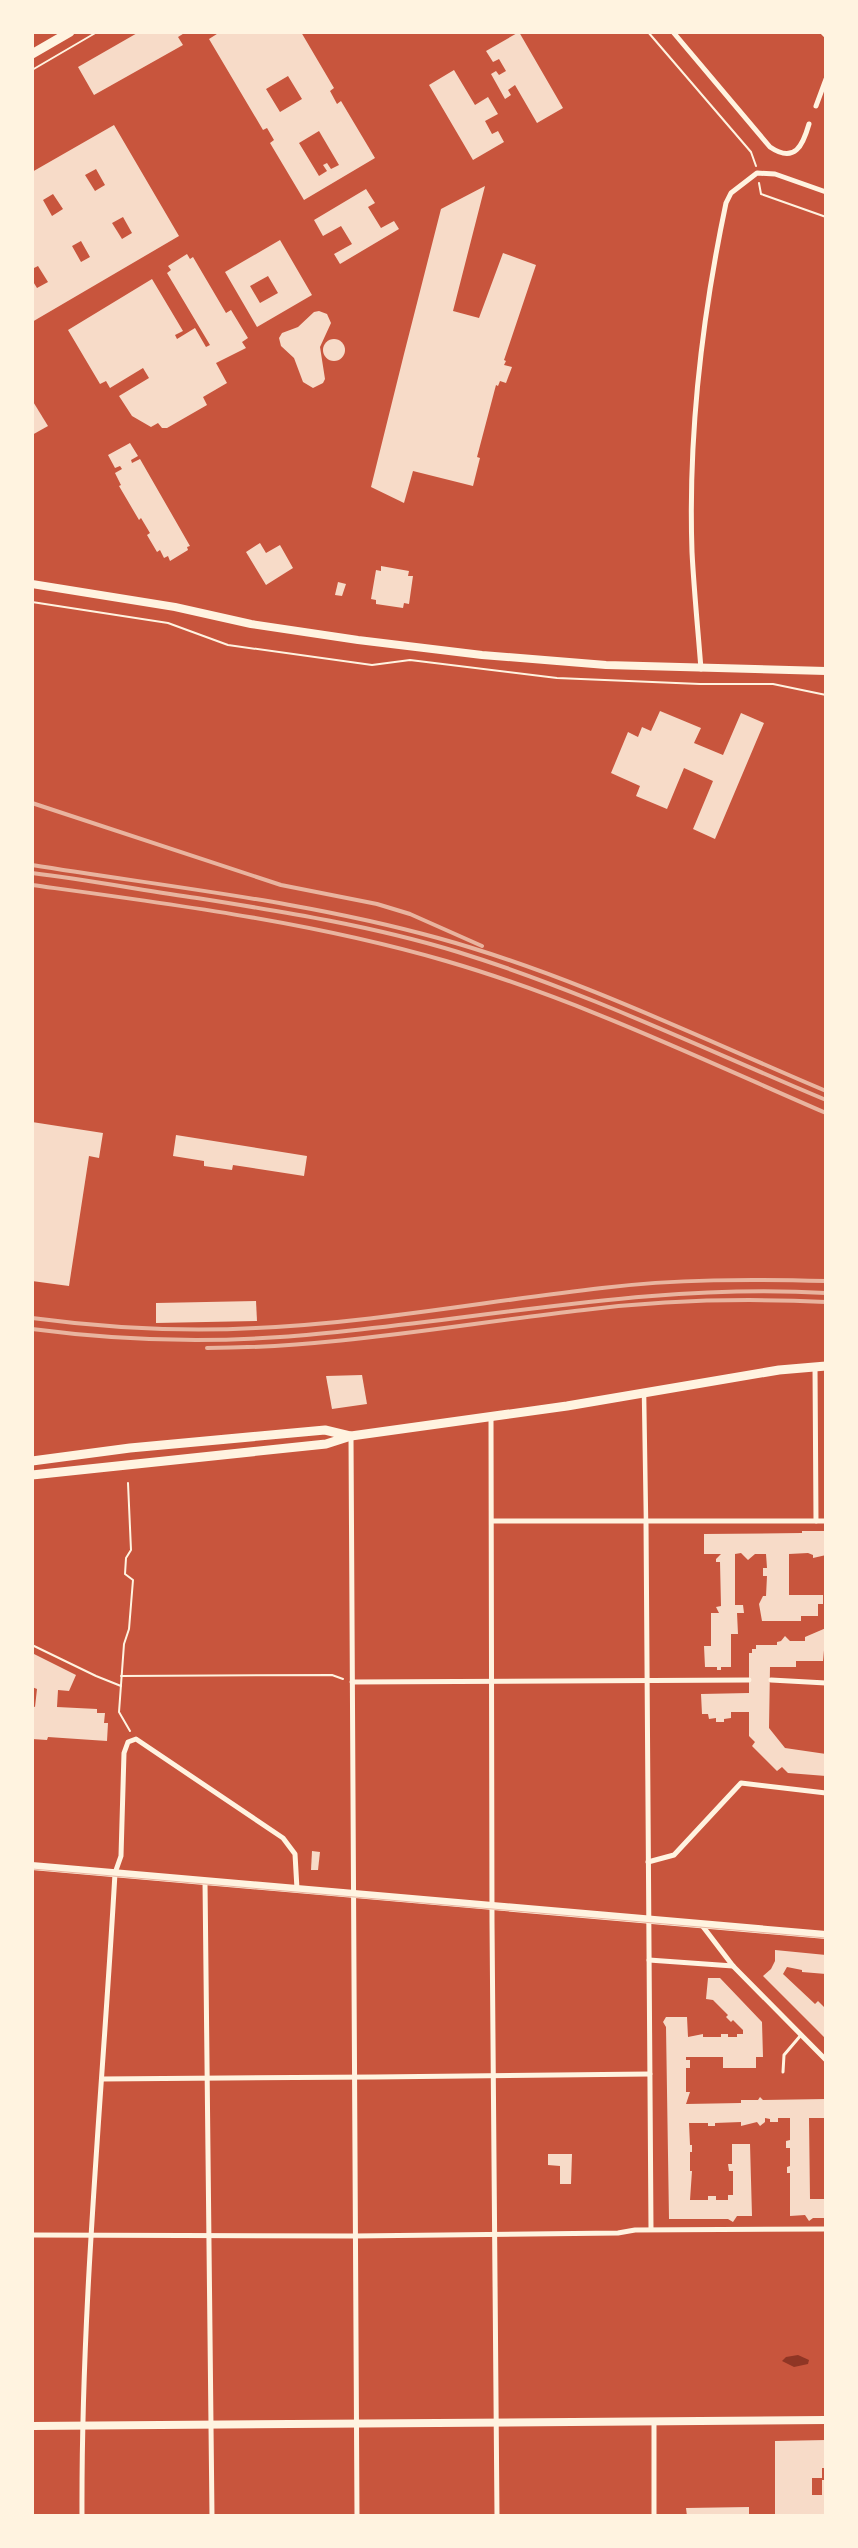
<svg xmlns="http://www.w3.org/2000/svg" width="858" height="2548" viewBox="0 0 858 2548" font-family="'Noto Sans',sans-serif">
	<rect width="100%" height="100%" fill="#c8553d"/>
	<path fill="#8f3625" d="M798,2355l11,5 -1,4 -14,3 -12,-6 4,-4z"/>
	<g fill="#f7dbc8" fill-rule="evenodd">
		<path d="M139,32h47l-8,5 5,8 -89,50 -16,-28z"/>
		<path d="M220,32h81l33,56 -4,3 7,13 4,-3 34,57 -71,42 -34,-57 4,-3 -7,-12 -4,2 -54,-91zM288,76l14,23 -22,13 -14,-23zM319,131l20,34 -8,4 -4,-6 -4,2 4,6 -8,5 -20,-33z"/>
		<path d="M519,32l44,76 -26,15 -22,-38 -7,5 3,5 -6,4 -14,-25 5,-3 3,4 7,-4 -7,-12 -6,3 -7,-11z"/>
		<path d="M454,70l21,35 13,-8 10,17 -13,7 7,13 6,-3 6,11 -31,18 -44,-75z"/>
		<path d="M114,125l65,111 -147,86v-42l5,8 11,-6 -10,-16 -6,3v-97zM96,169l9,16 -10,6 -10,-16zM53,194l10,15 -11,7 -9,-16zM123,217l9,16 -10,6 -10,-16zM81,241l9,16 -9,5 -9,-16z"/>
		<path d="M485,186l-32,125 26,7 24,-65 33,12 -32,95 2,1 -2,4 8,2 -6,16 -6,-2 -2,5 -2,-1 -19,72 3,1 -7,28 -60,-15 -9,32 -33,-16 33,-133 37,-145z"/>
		<path d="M366,189l9,14 -7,4 13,21 13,-7 5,8 -59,35 -6,-10 18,-10 -11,-18 -18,10 -9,-16z"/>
		<path d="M280,240l32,55 -55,32 -32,-55zM268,276l10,17 -18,10 -10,-17z"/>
		<path d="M187,254l3,5 3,-2 33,56 5,-3 17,28 -6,4 4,6 -30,15 11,20 -24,14 4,8 -40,23h-5l-4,-5 -7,4 -19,-11 -13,-20 30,-18 -6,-10 -33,20 -4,-7 -6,3 -32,-54 84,-51 31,52 -8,4 2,4 18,-11 11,19 4,-2 -43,-72 4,-3 -3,-4z"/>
		<path d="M319,311l8,3 4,9 -11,24 5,32 -2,4 -10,5 -10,-6 -9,-24 -13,-12 -2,-8 3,-5 16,-6 16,-15z"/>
		<circle cx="334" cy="350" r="11"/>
		<path d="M32,400l16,26 -16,9z"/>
		<path d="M130,443l8,13 -7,4 1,3 8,-4 50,87 -3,1 1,3 -18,11 -2,-5 -4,2 -4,-8 -3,2 -10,-17 3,-2 -9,-15 -2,2 -20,-34 2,-1 -6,-12 7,-4 -2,-3 -5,2 -7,-13z"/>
		<path d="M260,543l6,10 14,-8 13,23 -27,17 -20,-33z"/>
		<path d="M381,566l28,5 -1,5h5l-4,28 -5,-1 -1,5 -27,-4v-4l-5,-1 5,-29 5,1z"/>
		<path d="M338,582l8,2 -4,12 -7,-1z"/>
		<path d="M660,711l41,17 -7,15 29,12 18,-42 23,10 -49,116 -22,-10 20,-48 -29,-13 -17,41 -31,-13 4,-10 -29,-13 17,-41 10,5 4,-10 9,4z"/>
		<path d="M32,1122l71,11 -4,25 -10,-2 -20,130 -37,-5z"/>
		<path d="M176,1135l131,21 -3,20 -71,-11 -1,5 -28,-4v-5l-31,-5z"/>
		<path d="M256,1301l1,20 -101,2v-20z"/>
		<path d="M362,1375l5,29 -35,5 -6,-33z"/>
		<path d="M802,1531h24v24l-13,3v-3l-5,-2 -19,1v41h34v9h-5v12h-17v5h-39l-3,-17 4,-8h3l1,-20h-4v-8h4l-1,-14h-11l-7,6 -7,-7 -6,1v51h8l1,8h-7l1,21h-7v33h-10v3h-4v-3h-12l-1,-21h7v-33h8l-3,-6 5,-1 -1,-44h-4v-3l5,-5h-17v-20l98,-1z"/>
		<path d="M826,1628l-3,33h-27v6h-26l-1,61 16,20 41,6v22l-38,-3 -6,-6 -5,4 -25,-25 3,-4 -6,-6v-24h-18v6l-7,1v3h-8v-4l-7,1 -1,-5h-6l-1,-20 48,-1v-40h3v-4h4v-4h21v-3l4,-1 4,-5 5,5h15v-4z"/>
		<path d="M32,1653l44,22 -7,16 -11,-1 -1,17 40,2v4h8l-1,10h4l-1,18 -59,-4 -1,3 -15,-1v-33l3,1 2,-18 -5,-2z"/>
		<path d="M312,1851l8,1 -2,18h-7z"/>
		<path d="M775,1950l51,5v19l-24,-2v-2l-15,-3 -4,7 32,30 3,-3 8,8v30l-63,-63 8,-7 4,-8z"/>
		<path d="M708,1978h12l42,44 1,35h-7v11h-33v-11h-37v3h4v8h-4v24h4l-4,12 55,-1v-3h17l2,-3 3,3 63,-1v19h-17l1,81h16v19h-13l-4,3 -4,-6 -15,1v-43h-3v-6l3,-1v-18h-4v-7l4,-1v-22h-12v4h-8v-3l-5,-1v4l-5,4 -3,-4 -16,4v-4l-26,1v3h-7v-3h-19l1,22h2v7h-2v19h2l-2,29h18v-4h8v4h12v-5h5v-24h-4l-1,-7h4v-20h18l2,72h-15l-4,6 -5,-3h-59l-3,-192 -3,-5 3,-5h21l1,20 15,-3v3h18v-3h7v3h9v-3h6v-4l-10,-10 -2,2 -5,-5 2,-2 -15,-15 -7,-1z"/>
		<path d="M548,2154h24l-1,30h-11v-18l-12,-1z"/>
		<path d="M826,2440v28h-4v10h-10v17h10v-15h4v36h-51v-75z"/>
		<path d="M749,2507v9h-62l-1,-8z"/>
	</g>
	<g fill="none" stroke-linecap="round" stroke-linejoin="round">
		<g stroke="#fff3e0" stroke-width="2">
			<path d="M648,32l103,120 5,14"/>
			<path d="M32,70l65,-38"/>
			<path d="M759,183l2,11 65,23"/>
			<path d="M32,602l136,21 60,22 144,20 38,-5 147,18 143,6h73l53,11"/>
			<path d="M128,1483l3,67 -5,8 -1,16 8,6 -4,49 -5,15 -5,68 11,19"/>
			<path d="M32,1645l64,31 25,10"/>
			<path d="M121,1676l211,-1 11,4"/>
		</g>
		<g stroke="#fff3e0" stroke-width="3">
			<path d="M821,32l5,5"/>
			<path d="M783,2072l1,-17 17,-20"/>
		</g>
		<path stroke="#fff3e0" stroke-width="4.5" d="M644,1393l2,128"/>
		<g stroke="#fff3e0" stroke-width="5">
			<path d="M673,32l97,115c25,17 33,-2 39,-23"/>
			<path d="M816,106l10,-27"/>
			<path d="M701,669c-3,-39 -7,-78 -9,-117 -4,-117 10,-235 34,-349l5,-10 26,-20 18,1 51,18"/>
			<path d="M815,1366l1,155"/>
			<path d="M491,1417l1,505 5,594"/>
			<path d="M351,1436l6,1080"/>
			<path d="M493,1521h333"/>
			<path d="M646,1521l5,708"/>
			<path d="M771,1680l55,3"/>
			<path d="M352,1682l397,-2"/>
			<path d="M648,1862l26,-7 67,-72 85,10"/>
			<path d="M205,1881l7,635"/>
			<path d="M701,1924l32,42 93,94"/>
			<path d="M649,1960l84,6"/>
			<path d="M102,2079c183,-2 365,-2 548,-5"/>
			<path d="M32,2235l322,1 264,-3 17,-3 191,-1"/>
			<path d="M654,2422v94"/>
			<path d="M82,2516c-1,-215 21,-429 33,-643l6,-17 3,-103 4,-11 8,-3 147,99 12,16 2,35"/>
		</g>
		<g stroke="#fff3e0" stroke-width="8">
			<path d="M32,584l143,23 76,17 107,16 124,15 124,10 220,6"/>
			<path d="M32,1866l794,69"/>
			<path d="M32,2426l794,-6"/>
		</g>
		<g stroke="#fff3e0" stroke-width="9">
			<path d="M32,54l38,-22"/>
			<path d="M32,1461l98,-13 195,-18 25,6"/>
			<path d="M32,1475l294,-31 25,-8 216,-30 212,-36 47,-4"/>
		</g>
		<path stroke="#e9b49f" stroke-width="1" d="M32,1869l794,69"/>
		<g stroke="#e9b49f" stroke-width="4">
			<path d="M32,803l249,82 96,19 33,10 72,32"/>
			<path d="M32,865c136,22 273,36 406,73 134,37 260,99 388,153"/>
			<path d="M32,873c56,7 110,17 165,25 88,14 176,28 261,54 126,39 246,97 368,148"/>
			<path d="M32,885c139,19 280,37 414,76 131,38 255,98 380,152"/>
			<path d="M32,1318c75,10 149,14 224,10 116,-5 231,-27 346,-40 74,-9 149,-9 224,-7"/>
			<path d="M32,1329c83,11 165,14 248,8 182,-13 362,-55 546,-44"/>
			<path d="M207,1348c126,0 252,-24 377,-38 80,-10 161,-12 242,-8"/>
		</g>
	</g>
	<rect width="858" height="2548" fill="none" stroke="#fff3e0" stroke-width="68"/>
</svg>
